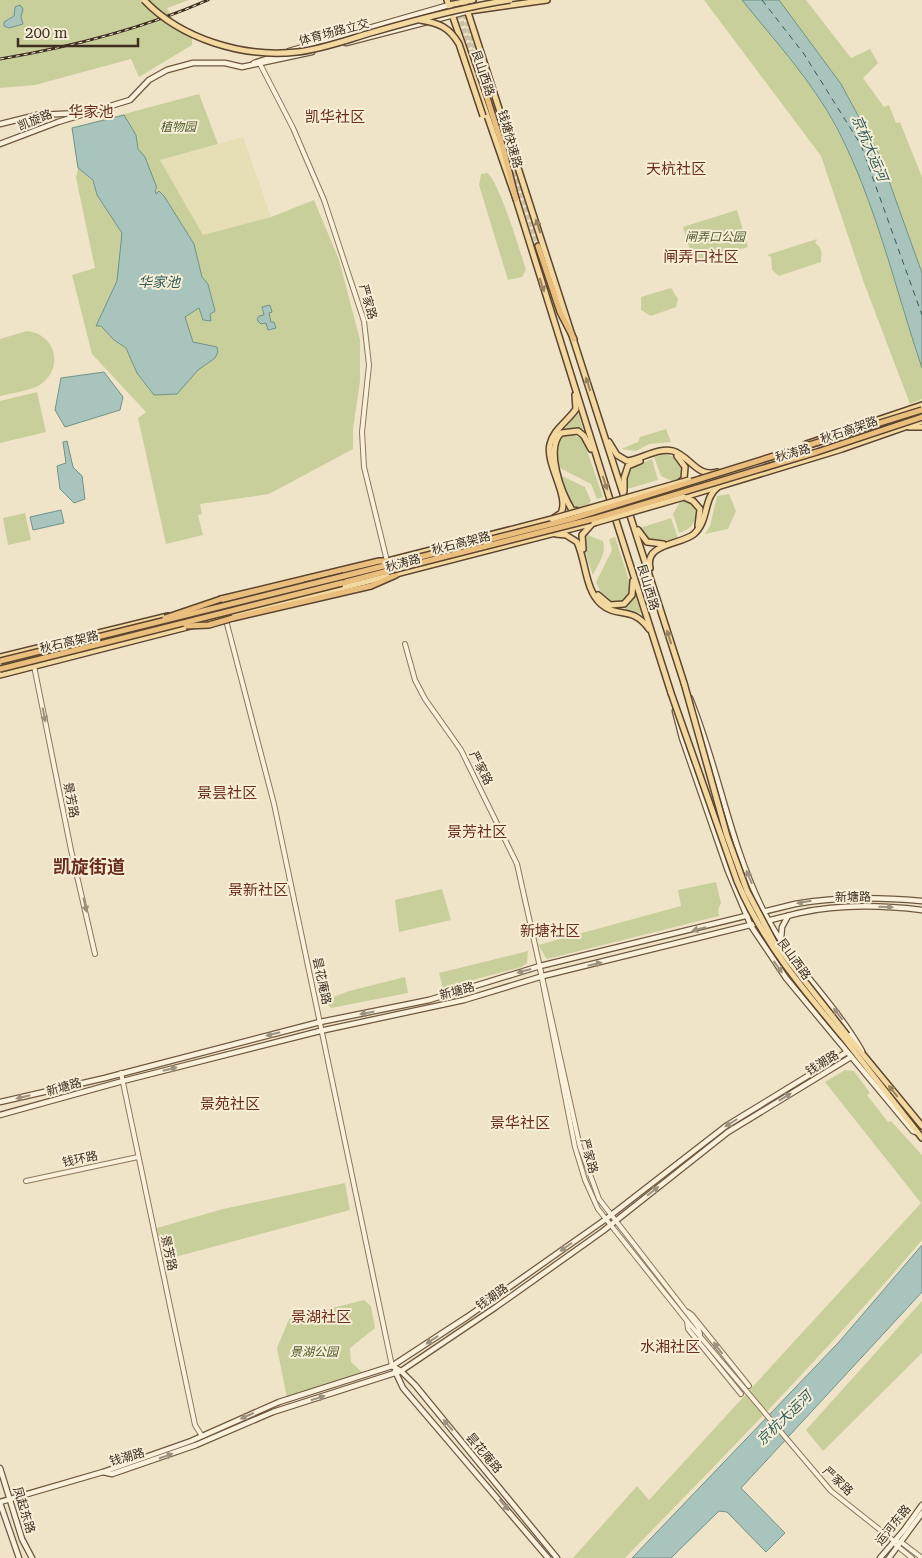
<svg xmlns="http://www.w3.org/2000/svg" width="922" height="1558" viewBox="0 0 922 1558" font-family="'Roboto Serif','Noto Sans SC',serif">
	<rect width="100%" height="100%" fill="#f0e4c8"/>
	<path fill="#e6deb5" d="M243,137l28,80 -68,18 -43,-75z"/>
	<g fill="#c9cf9b">
		<path d="M0,0h189l-22,8 8,14 17,16v7l-53,32 -8,-18 -96,26 -35,3z"/>
		<path d="M704,0h102l45,58 19,-9 8,14 -15,15 21,29 5,-2 7,18 4,-1 22,55v222l-12,5 -46,-121 -43,-127z"/>
		<path d="M199,94l19,50 -58,16 43,75 68,-18 43,-17 25,60 21,80v41l-7,48v20l-84,45 -69,10 2,10 -4,1 5,20 -37,9 -28,-126 8,-6 -54,-58 -20,-79 23,-7 -19,-90 2,-10 -6,-40z"/>
		<path d="M487,173c11,5 34,81 39,97l-4,7 -14,3 -29,-95 2,-11z"/>
		<path d="M737,210l11,37 -54,16 -11,-36z"/>
		<path d="M817,239l-2,4c9,6 6,11 6,19l-42,14 -7,-6 -1,-13 -4,-2z"/>
		<path d="M671,288l7,11 -2,8 -25,9 -10,-6v-13z"/>
		<path d="M27,331c29,3 37,37 14,53 -10,7 -29,9 -41,12v-57z"/>
		<path d="M37,392l9,40 -46,11v-42z"/>
		<path d="M578,413l5,16 -2,2 -6,-3h-10z"/>
		<path d="M666,429l5,13 -22,2 -13,7 -15,-2 17,-7 2,-5z"/>
		<path d="M571,434l12,5 20,58 -6,2 -6,-15 -31,-16 -4,-23 4,-8z"/>
		<path d="M663,454c11,1 17,7 20,18l-7,11 -15,-7 -7,-19z"/>
		<path d="M652,459l6,21 -31,9c-4,-20 9,-24 25,-30z"/>
		<path d="M562,476l23,11 6,14 -3,5 -10,3 -8,-8z"/>
		<path d="M729,494l7,17 -8,18 -23,5 5,-8 7,-30z"/>
		<path d="M681,500l12,4c6,14 1,24 -14,29l-6,-19z"/>
		<path d="M25,513l6,27 -23,5 -5,-27z"/>
		<path d="M671,518l7,20c-16,5 -30,8 -38,-10z"/>
		<path d="M587,532l3,4 13,5c4,12 -5,23 -10,34 -4,-13 -13,-31 -6,-43z"/>
		<path d="M615,537l16,50c0,9 -6,16 -15,16l-13,-6 -7,-15 16,-32 -3,-11z"/>
		<path d="M634,596l2,1 5,15 -2,2 -14,-5 -1,-2z"/>
		<path d="M716,882l5,21 -3,7 1,6 -172,43 -9,-14 143,-39 -3,-16z"/>
		<path d="M442,889l9,31 -52,12 -4,-32z"/>
		<path d="M528,951l-1,12 -6,4 -78,21 -4,-15z"/>
		<path d="M405,977l3,16 -77,15 -8,-7 26,-10z"/>
		<path d="M845,1070l9,1 16,22 -3,2 21,27 3,-1 31,34v85c-94,111 -196,214 -297,318h-52l64,-72 12,14 272,-297 -96,-121z"/>
		<path d="M345,1183l5,27 -186,50 -7,-32 66,-19z"/>
		<path d="M364,1300l7,6 4,22 -25,20 1,14 14,13 -78,23 -10,-50 12,-29z"/>
		<path d="M922,1301v52l-99,98 -17,-21z"/>
	</g>
	<g fill="#a9c4bc" stroke="#6f938a">
		<path d="M742,0h37l62,84 39,72 42,117v95c-27,-80 -46,-165 -85,-240 -25,-47 -62,-87 -95,-128z"/>
		<path d="M20,5l3,4 -2,8 2,7 -14,4 -5,-2v-4l10,-6 1,-9z"/>
		<path d="M124,115l12,20 2,14 7,8 12,31 -2,2 1,4 3,-3 5,5 30,48 8,33 6,7 7,27 -5,3 1,7 -8,-1 -4,-12 -14,9 8,25 24,5 1,5 -3,6 -17,12 -21,24 -23,1 -17,-22 -11,-25 -12,-8 -13,-14h-5l21,-45 5,-48 -25,-38 -4,-15 -15,-12 -6,-40z"/>
		<path d="M270,305l2,7 -3,1 2,9h3l2,6 -8,2 -2,-7 -5,1 -4,-4 2,-4 5,-1 -2,-8z"/>
		<path d="M104,372l19,25 -3,13 -55,17 -10,-17 6,-32z"/>
		<path d="M67,441l6,26 9,9 3,23 -11,4 -14,-14 -3,-23 9,-3 -3,-21z"/>
		<path d="M61,510l3,13 -31,7 -3,-13z"/>
		<path d="M922,1245v47l-181,196 44,45 -19,19 -39,-40 -8,-1 -48,47h-39l207,-216z"/>
	</g>
	<g fill="none" stroke-linecap="round" stroke-linejoin="round">
		<path stroke="#2f5d5a" stroke-width="1" stroke-dasharray="6 5" stroke-linecap="butt" d="M762,0l42,54 57,91 61,170"/>
		<g stroke="#ccc0a6" stroke-width="5" stroke-dasharray="5 2.5" stroke-linecap="butt">
			<path d="M454,0l29,85"/>
			<path d="M460,0l78,246"/>
		</g>
		<defs>
			<g id="tertiary">
				<path d="M260,64l33,64 31,72 40,121 5,44 -7,67 2,35 23,94"/>
				<path d="M222,605l52,199 118,562"/>
				<path d="M405,644l10,36 10,19 36,51 56,114 63,283 19,52 99,128 2,7"/>
				<path d="M31,651l40,199 24,104"/>
				<path d="M540,969l35,178 10,33 13,29 89,112 144,170 63,50 7,1 21,16"/>
				<path d="M121,1073l74,352 7,11"/>
				<path d="M26,1181l112,-24"/>
				<path d="M688,1312l4,3 57,71"/>
				<path d="M687,1321l1,8 53,65"/>
				<path d="M896,1545l16,13"/>
			</g>
			<g id="secondary">
				<path d="M346,43l123,-32"/>
				<path d="M289,51l160,-46"/>
				<path d="M254,63l28,-9"/>
				<path d="M0,124l37,-9 44,-2"/>
				<path d="M0,144l58,-22 72,-22 19,-20 18,-10 26,-7h32l17,4 70,-15"/>
				<path d="M690,698c29,71 40,148 75,216 26,50 69,88 97,137"/>
				<path d="M675,711l7,27 46,133 23,55 35,52 127,153 5,2"/>
				<path d="M781,939l1,-12 6,-11"/>
				<path d="M0,1102l105,-24 215,-56 109,-22 111,-34 255,-62c43,-8 84,-7 127,-3"/>
				<path d="M0,1115l123,-34 197,-50 144,-31 79,-24 256,-63c40,-9 82,-8 123,-3"/>
				<path d="M392,1366l9,5 14,14 142,173"/>
				<path d="M395,1371l8,17 145,170"/>
				<path d="M0,1468l22,71 10,19"/>
				<path d="M103,1472l9,2 84,-29 77,-33 128,-41 95,-64 107,-76 125,-99 123,-75"/>
				<path d="M0,1502l103,-30 88,-31 88,-39 113,-36 75,-49 139,-98 120,-93 121,-74"/>
				<path d="M0,1503l19,55"/>
				<path d="M880,1558l24,-28 18,-25"/>
				<path d="M889,1558l33,-45"/>
			</g>
			<g id="primary">
				<path d="M447,0l69,199 96,307"/>
				<path d="M464,0l220,683"/>
				<path d="M449,5l24,-5"/>
				<path d="M469,11l78,-11"/>
				<path d="M909,427h13"/>
				<path d="M609,442l8,13 10,6c15,-2 31,-14 46,-10 17,5 24,27 44,21"/>
				<path d="M806,444l116,-39"/>
				<path d="M677,456l8,11 -1,12 -4,3"/>
				<path d="M624,491v-13l4,-12 12,-5"/>
				<path d="M684,497l158,-48 80,-28"/>
				<path d="M684,497l9,4 7,8 -2,17"/>
				<path d="M579,511l-7,-1c-11,-18 -27,-61 -11,-77l17,-2 6,5 7,13"/>
				<path d="M614,514l57,179"/>
				<path d="M638,530l9,12 16,2"/>
				<path d="M556,534l10,1 11,7c9,19 8,48 24,62 17,15 31,1 48,25"/>
				<path d="M583,549l-1,-14 9,-10"/>
				<path d="M384,562l168,-43 9,-6c9,-17 -16,-49 -11,-69 3,-14 18,-23 26,-35l-1,-14"/>
				<path d="M650,568c-6,-25 31,-23 44,-34 15,-13 9,-36 24,-47"/>
				<path d="M598,595l12,10 14,-1 8,-9 1,-14"/>
				<path d="M205,607l96,-25"/>
				<path d="M202,624l392,-101"/>
				<path d="M0,657l168,-41"/>
				<path d="M0,675l191,-49"/>
				<path d="M847,1035l75,91"/>
				<path d="M843,1037l79,101"/>
			</g>
			<g id="trunk">
				<path d="M483,85l20,63 13,51"/>
				<path d="M538,246l22,66 14,27"/>
				<path d="M344,576l44,-11"/>
				<path d="M342,583l46,-12"/>
				<path d="M221,599l158,-38h8"/>
				<path d="M233,618l138,-32 25,-11"/>
			</g>
		</defs>
		<use href="#tertiary" stroke="#8d765c" stroke-width="6"/>
		<use href="#secondary" stroke="#6f573f" stroke-width="7"/>
		<use href="#primary" stroke="#5b4430" stroke-width="8"/>
		<use href="#trunk" stroke="#5b4430" stroke-width="8"/>
		<use href="#tertiary" stroke="#faf1dc" stroke-width="4"/>
		<use href="#secondary" stroke="#faf1dc" stroke-width="4.5"/>
		<use href="#primary" stroke="#f3d9a0" stroke-width="5"/>
		<use href="#trunk" stroke="#eabe7c" stroke-width="5"/>
		<defs>
			<path id="rail" d="M0,59c71,-12 142,-30 208,-59"/>
		</defs>
		<use href="#rail" stroke="#3d2e20" stroke-width="3"/>
		<use href="#rail" stroke="#f7eed8" stroke-width="1" stroke-dasharray="4" stroke-linecap="butt"/>
		<defs>
			<g id="primary-bridge">
				<path d="M144,0c37,39 99,58 153,52 26,-3 52,-13 77,-20 45,-13 90,-25 136,-32"/>
				<path d="M420,20c19,3 29,7 39,24l24,72"/>
				<path d="M552,519l137,-39"/>
				<path d="M594,523l90,-26"/>
				<path d="M684,683l43,153 20,55 27,51 73,93"/>
				<path d="M671,693l66,188c25,60 65,107 106,156"/>
			</g>
			<g id="trunk-bridge">
				<path d="M388,565l183,-46 351,-109"/>
				<path d="M388,571l209,-53 220,-66 105,-35"/>
				<path d="M165,618l56,-19"/>
				<path d="M186,626l23,-1 24,-7"/>
				<path d="M0,661l344,-85"/>
				<path d="M0,669l342,-86"/>
			</g>
		</defs>
		<use href="#primary-bridge" stroke="#5b4430" stroke-width="8" stroke-linecap="butt"/>
		<use href="#trunk-bridge" stroke="#5b4430" stroke-width="8" stroke-linecap="butt"/>
		<use href="#primary-bridge" stroke="#f3d9a0" stroke-width="5"/>
		<use href="#trunk-bridge" stroke="#eabe7c" stroke-width="5"/>
	</g>
	<defs><path id="oneway-solid" d="M-6-.8H1V-3.2L6.5 0L1 3.2V.8H-6Z" transform="scale(1.25)"/></defs>
	<g fill="#988460">
		<use href="#oneway-solid" transform="translate(538 226) rotate(-108)"/>
		<use href="#oneway-solid" transform="translate(542 285) rotate(72)"/>
		<use href="#oneway-solid" transform="translate(588 384) rotate(-108)"/>
		<use href="#oneway-solid" transform="translate(605 483) rotate(72)"/>
		<use href="#oneway-solid" transform="translate(669 637) rotate(-108)"/>
		<use href="#oneway-solid" transform="translate(893 1091) rotate(-129)"/>
	</g>
	<g fill="#9c907e">
		<use href="#oneway-solid" transform="translate(44 715) rotate(79)"/>
		<use href="#oneway-solid" transform="translate(749 877) rotate(-113)"/>
		<use href="#oneway-solid" transform="translate(804 902) rotate(170)"/>
		<use href="#oneway-solid" transform="translate(85 905) rotate(78)"/>
		<use href="#oneway-solid" transform="translate(886 907) rotate(2)"/>
		<use href="#oneway-solid" transform="translate(699 929) rotate(166)"/>
		<use href="#oneway-solid" transform="translate(595 964) rotate(-13)"/>
		<use href="#oneway-solid" transform="translate(778 967) rotate(54)"/>
		<use href="#oneway-solid" transform="translate(524 971) rotate(165)"/>
		<use href="#oneway-solid" transform="translate(367 1013) rotate(169)"/>
		<use href="#oneway-solid" transform="translate(838 1014) rotate(-128)"/>
		<use href="#oneway-solid" transform="translate(273 1034) rotate(166)"/>
		<use href="#oneway-solid" transform="translate(170 1069) rotate(-14)"/>
		<use href="#oneway-solid" transform="translate(23 1097) rotate(167)"/>
		<use href="#oneway-solid" transform="translate(785 1097) rotate(-31)"/>
		<use href="#oneway-solid" transform="translate(731 1123) rotate(148)"/>
		<use href="#oneway-solid" transform="translate(653 1191) rotate(-38)"/>
		<use href="#oneway-solid" transform="translate(566 1247) rotate(145)"/>
		<use href="#oneway-solid" transform="translate(432 1340) rotate(146)"/>
		<use href="#oneway-solid" transform="translate(718 1348) rotate(-128)"/>
		<use href="#oneway-solid" transform="translate(318 1398) rotate(-17)"/>
		<use href="#oneway-solid" transform="translate(247 1416) rotate(156)"/>
		<use href="#oneway-solid" transform="translate(448 1425) rotate(-130)"/>
		<use href="#oneway-solid" transform="translate(166 1456) rotate(-19)"/>
		<use href="#oneway-solid" transform="translate(504 1505) rotate(50)"/>
	</g>
	<g text-anchor="middle" stroke-width="4" stroke-linejoin="round" paint-order="stroke">
		<g font-size="12" fill="#3d2e20" stroke="#f7eed8">
			<text transform="translate(334 32) rotate(-15)" y="4">体育场路立交</text>
			<text transform="translate(483 73) rotate(71)" y="4">艮山西路</text>
			<text transform="translate(35 120) rotate(-22)" y="4">凯旋路</text>
			<text transform="translate(510 139) rotate(74)" y="4">钱塘快速路</text>
			<text transform="translate(368 302) rotate(74)" y="4">严家路</text>
			<text transform="translate(849 430) rotate(-19)" y="4">秋石高架路</text>
			<text transform="translate(793 453) rotate(-16)" y="4">秋涛路</text>
			<text transform="translate(461 543) rotate(-14)" y="4">秋石高架路</text>
			<text transform="translate(403 563) rotate(-15)" y="4">秋涛路</text>
			<text transform="translate(648 587) rotate(73)" y="4">艮山西路</text>
			<text transform="translate(69 642) rotate(-13)" y="4">秋石高架路</text>
			<text transform="translate(481 768) rotate(63)" y="4">严家路</text>
			<text transform="translate(71 800) rotate(79)" y="4">景芳路</text>
			<text transform="translate(853 897) rotate(-1)" y="4">新塘路</text>
			<text transform="translate(794 959) rotate(54)" y="4">艮山西路</text>
			<text transform="translate(322 981) rotate(78)" y="4">昙花庵路</text>
			<text transform="translate(457 991) rotate(-15)" y="4">新塘路</text>
			<text transform="translate(822 1063) rotate(-31)" y="4">钱潮路</text>
			<text transform="translate(64 1087) rotate(-16)" y="4">新塘路</text>
			<text transform="translate(589 1156) rotate(75)" y="4">严家路</text>
			<text transform="translate(80 1159) rotate(-12)" y="4">钱环路</text>
			<text transform="translate(169 1253) rotate(78)" y="4">景芳路</text>
			<text transform="translate(492 1297) rotate(-35)" y="4">钱潮路</text>
			<text transform="translate(484 1453) rotate(50)" y="4">昙花庵路</text>
			<text transform="translate(127 1457) rotate(-15)" y="4">钱潮路</text>
			<text transform="translate(838 1481) rotate(43)" y="4">严家路</text>
			<text transform="translate(24 1510) rotate(73)" y="4">凤起东路</text>
			<text transform="translate(893 1525) rotate(-51)" y="4">运河东路</text>
		</g>
		<g font-size="12" font-style="italic" fill="#4d5a26" stroke="#f7eed8">
			<text x="178" y="131">植物园</text>
			<text x="715" y="241">闸弄口公园</text>
			<text x="314" y="1356">景湖公园</text>
		</g>
		<g font-size="14" font-style="italic" fill="#2f5d5a" stroke="#f7eed8">
			<text transform="translate(870 148) rotate(67)" y="5">京杭大运河</text>
			<text x="159" y="287">华家池</text>
			<text transform="translate(784 1418) rotate(-44)" y="5">京杭大运河</text>
		</g>
		<g font-size="15" fill="#6b2e1e" stroke="#f7eed8">
			<text x="91" y="117">华家池</text>
			<text x="335" y="122">凯华社区</text>
			<text x="676" y="174">天杭社区</text>
			<text x="701" y="262">闸弄口社区</text>
			<text x="227" y="798">景昙社区</text>
			<text x="477" y="837">景芳社区</text>
			<text x="258" y="895">景新社区</text>
			<text x="550" y="936">新塘社区</text>
			<text x="230" y="1109">景苑社区</text>
			<text x="520" y="1128">景华社区</text>
			<text x="321" y="1322">景湖社区</text>
			<text x="670" y="1352">水湘社区</text>
		</g>
		<g font-size="18" font-weight="bold" fill="#6b2e1e" stroke="#f7eed8">
			<text x="89" y="873">凯旋街道</text>
		</g>
	</g>
	<path d="M18 38v8h120v-8" fill="none" stroke="#3d2e20" stroke-width="2.5"/>
	<text x="25" y="38" font-size="15" fill="#3d2e20" stroke="#f7eed8" stroke-width="4" paint-order="stroke">200 m</text>
</svg>
